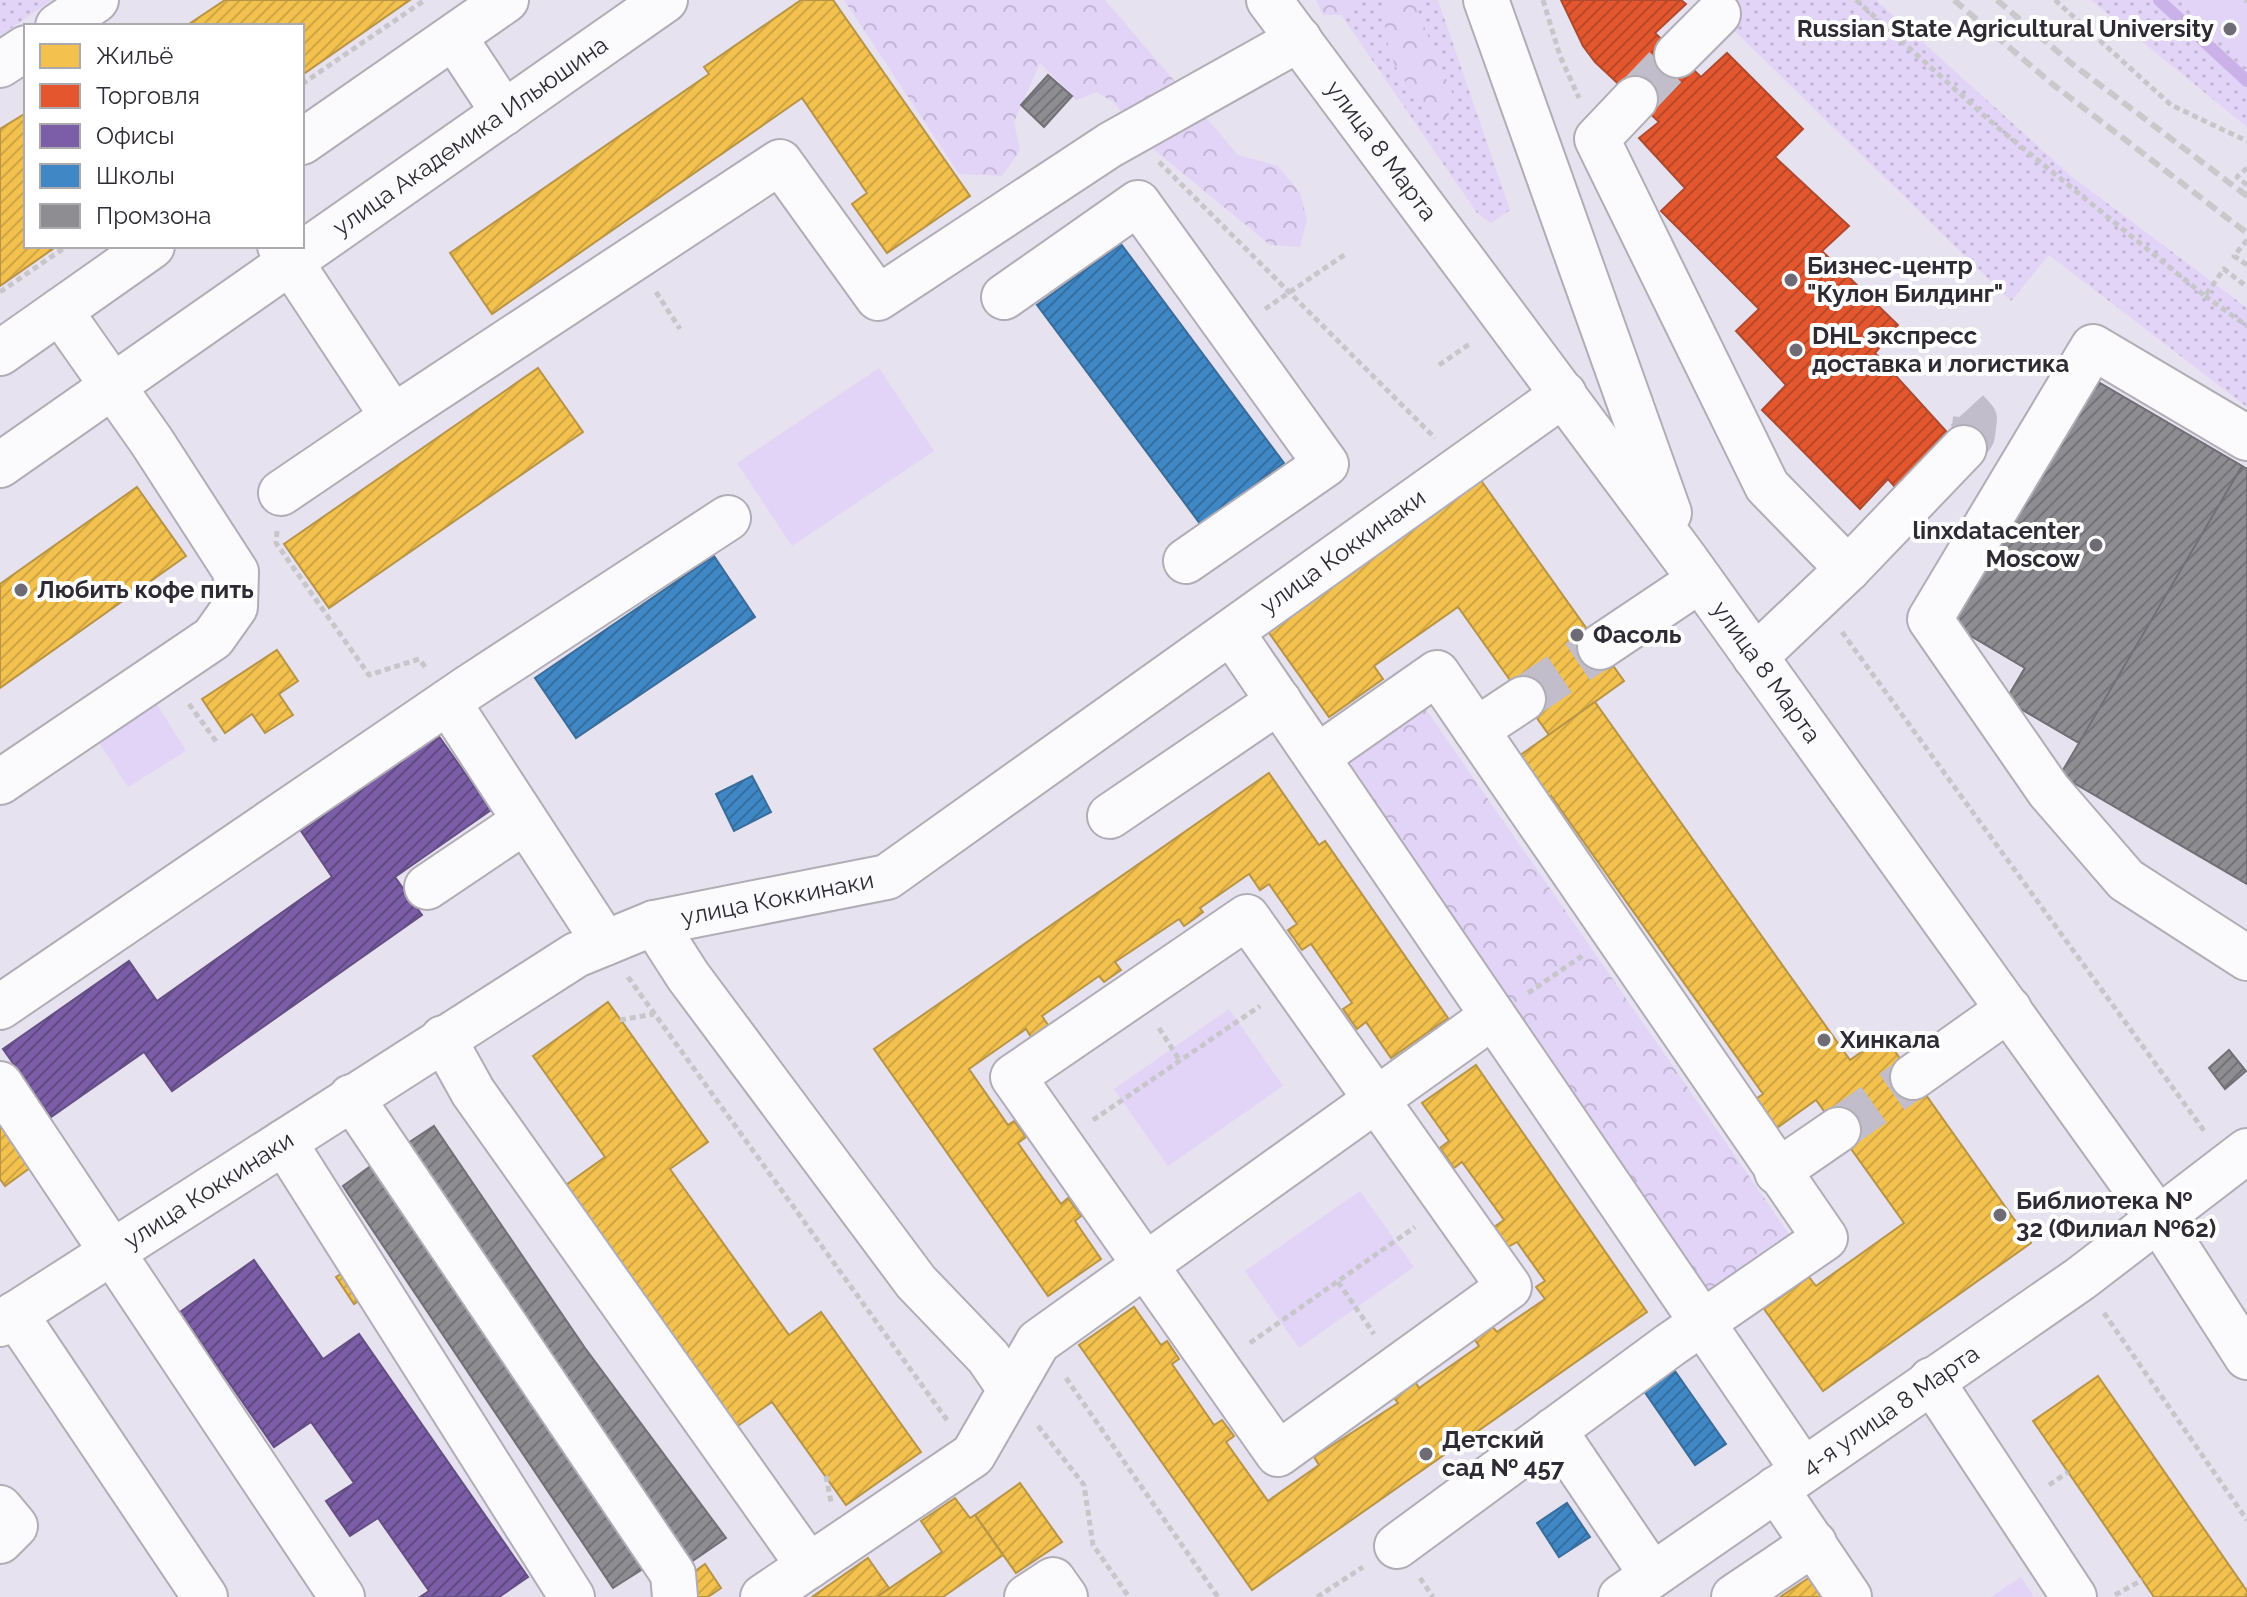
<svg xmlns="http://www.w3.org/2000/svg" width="2247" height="1597" viewBox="0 0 2247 1597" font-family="Raleway,sans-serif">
	<defs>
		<pattern id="grass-dots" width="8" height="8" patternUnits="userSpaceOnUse" patternTransform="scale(2)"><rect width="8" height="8" fill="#e2d4f6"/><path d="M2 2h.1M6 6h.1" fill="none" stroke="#c2b6d4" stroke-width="1.8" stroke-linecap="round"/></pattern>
		<pattern id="forest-crowns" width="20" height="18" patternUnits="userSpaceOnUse" patternTransform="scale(2)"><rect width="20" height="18" fill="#e2d4f6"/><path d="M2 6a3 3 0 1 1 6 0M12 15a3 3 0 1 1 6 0" fill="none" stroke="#c2b6d4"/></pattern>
		<pattern id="homes-hatch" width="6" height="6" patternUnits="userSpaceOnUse" patternTransform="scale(2)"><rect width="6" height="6" fill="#f2c14e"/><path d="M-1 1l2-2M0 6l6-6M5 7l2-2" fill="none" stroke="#d0a645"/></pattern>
		<pattern id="shops-hatch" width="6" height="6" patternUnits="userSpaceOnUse" patternTransform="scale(2)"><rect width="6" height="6" fill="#e4572e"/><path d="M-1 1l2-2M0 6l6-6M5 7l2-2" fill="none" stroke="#b94828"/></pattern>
		<pattern id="offices-hatch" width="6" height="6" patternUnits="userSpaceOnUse" patternTransform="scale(2)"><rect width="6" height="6" fill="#7b5ea7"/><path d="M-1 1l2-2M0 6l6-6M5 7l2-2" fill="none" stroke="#604a81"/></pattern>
		<pattern id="schools-hatch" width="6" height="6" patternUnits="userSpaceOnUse" patternTransform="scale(2)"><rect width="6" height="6" fill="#3f88c5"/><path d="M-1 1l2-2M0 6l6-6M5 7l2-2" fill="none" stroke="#356fa1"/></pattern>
		<pattern id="industry-hatch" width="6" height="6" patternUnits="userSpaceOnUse" patternTransform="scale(2)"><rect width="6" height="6" fill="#8d8d92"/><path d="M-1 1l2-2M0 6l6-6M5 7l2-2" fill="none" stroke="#747378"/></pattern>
	</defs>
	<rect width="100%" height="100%" fill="#e7e2ef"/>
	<g fill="url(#grass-dots)">
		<path d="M0,0h52l-52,36z"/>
		<path d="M1331,0h107l72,210 -19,13 -14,-10z"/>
		<path d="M1703,0h173l195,176 176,132v99l-198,-152 -38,46z"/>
		<path d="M2091,0h89l67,58v69z"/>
	</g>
	<g fill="url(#forest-crowns)">
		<path d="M844,0h261l133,155 40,11 22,27 7,26 -7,28 -30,-2 -130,-107 -25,-35 -19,-11 -19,8 -37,-37 -26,59 6,28 -18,26 -43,-2z"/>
		<path d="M1316,0h41l-15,15h-19z"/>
		<path d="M1382,0h31l40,95 -6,28c-51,-46 -59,-54 -65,-123z"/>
		<path d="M1425,708l364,526 -83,58 -364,-527z"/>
	</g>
	<g fill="#e2d4f6">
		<path d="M2180,0h67v58z"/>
		<path d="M879,368l55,83 -142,95 -55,-83z"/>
		<path d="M152,696l34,55 -58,36 -35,-54z"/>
		<path d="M1229,1009l54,77 -115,80 -54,-77z"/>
		<path d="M1360,1191l54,76 -115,81 -54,-77z"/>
		<path d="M2021,1577l13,20h-43z"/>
	</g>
	<g fill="url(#homes-hatch)" stroke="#b89446" stroke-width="2">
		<path d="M225,0h185l-108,75v-49h-116z"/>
		<path d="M801,0h32l137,196 -83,57 -35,-49 15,-11 -65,-95 -310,216 -42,-61 259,-179 -5,-7z"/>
		<path d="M26,113v133h31l-57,40v-157z"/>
		<path d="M538,368l45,64 -254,176 -45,-64z"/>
		<path d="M1480,479l144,202 -75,54 -91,-128 -84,59 9,13 -54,38 -62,-87z"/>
		<path d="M137,487l49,69 -186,132v-104z"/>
		<path d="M277,650l21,31 -19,13 14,21 -28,18 -13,-19 -27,19 -23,-34z"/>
		<path d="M1595,702l255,358 34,-24 147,207 -208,148 -59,-82 45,-32 7,9 88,-63 -88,-123 -46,33 -20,-30 13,-9 -212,-298 -9,7 -30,-42z"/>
		<path d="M1269,773l50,72 6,-4 123,177 -57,40 -25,-36 -9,7 -14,-20 9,-6 -41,-59 -9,6 -14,-20 9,-6 -28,-40 -9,6 -11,-16 -49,34 3,4 -9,7 -10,7 -5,-7 -64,43 6,8 -17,12 -5,-6 -57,40 6,9 -17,12 -5,-8 -57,40 39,56 6,-4 12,16 -8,6 43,61 7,-6 13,18 -6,5 26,38 -53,37 -174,-247z"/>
		<path d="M608,1002l100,140 -38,27 119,166 32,-23 100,140 -75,53 -74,-103 -36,25 -173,-240 42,-30 -72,-101z"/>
		<path d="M1476,1065l171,247 -395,278 -173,-245 55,-38 27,38 6,-4 12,18 -7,5 42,61 8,-5 12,16 -8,6 42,59 51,-36 -5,-8 84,-54 -4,-5 22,-15 3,5 60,-42 -6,-9 18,-12 6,7 48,-33 -9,-12 9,-6 -28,-39 -9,5 -14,-20 10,-7 -42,-58 -8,6 -14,-20 9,-7 -27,-38z"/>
		<path d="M3,1122l31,43 -29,21 -5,-7v-54z"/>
		<path d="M358,1263l18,26 -22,15 -18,-27z"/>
		<path d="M2098,1376l149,215v6h-93l-121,-176z"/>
		<path d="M1020,1483l42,59 -46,31 -41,-58z"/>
		<path d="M955,1498l15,20 5,-3 28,40 -60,42h-66l65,-45 -21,-31z"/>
		<path d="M868,1558l21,30 -12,9h-65z"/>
		<path d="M705,1564l16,24 -13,9h-24l-8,-12z"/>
		<path d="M1810,1577l14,20h-44z"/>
	</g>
	<path fill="url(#shops-hatch)" stroke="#ae4a30" stroke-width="2" d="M1561,0h120l5,4 -31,29 46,44 26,-24 76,76 -28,28 74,69 -27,25 76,74 -23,28 80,88 -53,54 -14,-16 -28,30 -98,-99 24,-25 -50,-54 23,-22 -98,-98 24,-23 -46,-50 20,-16 -64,-60 -12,-16z"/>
	<g fill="url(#offices-hatch)" stroke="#644f84" stroke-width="2">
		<path d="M438,735l53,75 -96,67 27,38 -250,176 -28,-39 -93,65 -48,-68 126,-88 28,40 175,-124 -31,-46z"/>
		<path d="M254,1260l69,99 36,-25 169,243 -29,20h-79l9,-6 -51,-73 -28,18 -24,-35 28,-18 -43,-61 -37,25 -94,-135z"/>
	</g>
	<g fill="url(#schools-hatch)" stroke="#3a6c9a" stroke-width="2">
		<path d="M1121,244l163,219 -83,62 -164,-220z"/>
		<path d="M714,556l41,61 -179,121 -41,-60z"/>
		<path d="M752,776l19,36 -37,19 -18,-37z"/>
		<path d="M1675,1371l51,73 -31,21 -51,-74z"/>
		<path d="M1567,1503l23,34 -31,20 -22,-34z"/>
	</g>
	<g fill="url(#industry-hatch)" stroke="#717076" stroke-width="2">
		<path d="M1048,75l24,21 -28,31 -23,-22z"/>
		<path d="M2093,379l154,90v415l-187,-109 19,-32 -73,-43 19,-32 -76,-45z"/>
		<path d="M2093,379l149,87 -163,277 -73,-43 19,-32 -76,-45z"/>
		<path d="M2229,1050l17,21 -21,18 -16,-21z"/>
		<path d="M434,1126l151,222 141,190 -38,26 -283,-419z"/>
		<path d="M375,1163l271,404 -33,21 -270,-402z"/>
	</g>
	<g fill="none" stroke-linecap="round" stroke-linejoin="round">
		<path stroke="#cab2e9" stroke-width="12" d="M2159,0l88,81"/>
		<g stroke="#c2bdca" stroke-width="44" stroke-dasharray="44 22" stroke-linecap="butt">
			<path d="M1635,99l42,-44"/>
			<path d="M1964,448l9,-13 2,-16 -11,-12"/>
			<path d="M1523,699l77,-52"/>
			<path d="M1838,1130l75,-53"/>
		</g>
		<defs>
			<g id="minor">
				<path id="s1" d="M1269,0l417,560 473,660 88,137"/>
				<path d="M1486,0l183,513"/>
				<path d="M58,26l38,-26"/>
				<path d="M454,37l50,76"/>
				<path d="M1677,55l41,-41"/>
				<path d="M0,65l26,-17"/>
				<path d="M1635,99l-38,40 170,347 81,83"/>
				<path d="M302,142l204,-142"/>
				<path d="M280,246l113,171 387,-255 98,136 232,-153 189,-106"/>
				<path d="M1004,297l134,-94 188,261 -140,97"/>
				<path d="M0,353l152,-107"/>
				<path d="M2247,438l-154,-91 -163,272 119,172 77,89 121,78"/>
				<path id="s2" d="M0,465l665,-465"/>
				<path d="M281,493l112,-76"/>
				<path d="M1232,633l571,837"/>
				<path d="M1600,647l100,-67"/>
				<path d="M1755,657l93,-88 116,-121"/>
				<path d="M448,702l157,241"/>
				<path d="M1476,730l47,-31"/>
				<path d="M1317,757l120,-84 388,565 -155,107 -273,201"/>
				<path d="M0,782l213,-144 22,-31 1,-35 -84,-130 -92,-131"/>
				<path d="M1110,816l169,-115"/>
				<path d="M427,887l98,-66"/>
				<path d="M1247,917l262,370 -231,167 -265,-377z"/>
				<path d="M654,923l34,53 228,306 72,75 22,32"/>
				<path d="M0,1007l468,-319 260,-170"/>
				<path d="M443,1038l30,54 336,474"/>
				<path d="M1913,1077l96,-68"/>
				<path d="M0,1084l342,513"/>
				<path d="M351,1097l322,477 2,23"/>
				<path d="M284,1142l288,455"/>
				<path d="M1777,1172l61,-42"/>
				<path d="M15,1314l190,283"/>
				<path id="s3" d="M0,1324l576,-369 78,-32 233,-46 677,-483"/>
				<path d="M1931,1380l143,217"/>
				<path d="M1554,1430l98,145"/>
				<path d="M1776,1489l73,108"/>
				<path d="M0,1508l15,18 -15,15"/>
				<path d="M763,1597l210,-142 65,-113 455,-326"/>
				<path d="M1027,1597l26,-17 12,17"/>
				<path id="s4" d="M1621,1597l459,-318 167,-128"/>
				<path d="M1734,1597l80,-54"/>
			</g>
		</defs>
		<use href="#minor" stroke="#b1adb7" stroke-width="48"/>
		<g stroke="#c7c6ca" stroke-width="5" stroke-dasharray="6 4" stroke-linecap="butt">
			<path d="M1543,0l17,56 19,42"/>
			<path d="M1856,0l141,127 208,169 19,-27 23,18"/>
			<path d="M2055,0l116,105 76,36"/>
			<path d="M2245,0l2,1"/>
			<path d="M302,84l123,-84"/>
			<path d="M1159,162l276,276"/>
			<path d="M2247,168l-10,9 10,8"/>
			<path d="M2247,240l-13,16 13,9"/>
			<path d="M0,292l67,-46"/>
			<path d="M656,292l24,37"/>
			<path d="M2205,296l42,30"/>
			<path d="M1265,309l82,-56"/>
			<path d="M1439,365l32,-22"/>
			<path d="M277,531l-1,12 93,132 50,-16 7,9"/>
			<path d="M1842,632l363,500"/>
			<path d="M189,704l29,40"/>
			<path d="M628,977l319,443"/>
			<path d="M1528,993l54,-37"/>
			<path d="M620,1020l34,-6"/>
			<path d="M1159,1028l21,33"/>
			<path d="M1093,1120l167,-114"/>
			<path d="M1338,1282l36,52"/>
			<path d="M2104,1313l143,207"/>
			<path d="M1250,1343l165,-116"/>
			<path d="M1066,1378l152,219"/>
			<path d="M1038,1426l46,59 9,60 36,52"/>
			<path d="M826,1476l5,26"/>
			<path d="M2049,1485l19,-13"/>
			<path d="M1420,1578l13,19"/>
			<path d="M2115,1595l27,-15"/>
			<path d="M1317,1597l46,-30"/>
		</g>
		<use href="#minor" stroke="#fbfbfd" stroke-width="44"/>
		<g stroke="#c9c8cb" stroke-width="6" stroke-dasharray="12 6" stroke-linecap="butt">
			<path d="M1954,0l97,83 196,150"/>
			<path d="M1997,0l74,63 176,133"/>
		</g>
	</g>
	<g fill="#6f6b75" stroke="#fff" stroke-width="3">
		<circle cx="2230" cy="29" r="8"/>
		<circle cx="1791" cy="280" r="8"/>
		<circle cx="1796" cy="350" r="8"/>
		<circle cx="2096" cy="545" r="8"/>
		<circle cx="21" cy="590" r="8"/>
		<circle cx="1577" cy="635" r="8"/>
		<circle cx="1824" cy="1040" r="8"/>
		<circle cx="2000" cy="1215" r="8"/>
		<circle cx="1426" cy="1454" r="8"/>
	</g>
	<g text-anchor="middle" stroke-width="8" stroke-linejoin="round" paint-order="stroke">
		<g font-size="24" font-weight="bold" fill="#2f2b34" stroke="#fff" text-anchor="start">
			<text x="2214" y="37" text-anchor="end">Russian State Agricultural University</text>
			<text x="1807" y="274">Бизнес-центр<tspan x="1807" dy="28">"Кулон Билдинг"</tspan></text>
			<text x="1812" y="344">DHL экспресс<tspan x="1812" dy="28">доставка и логистика</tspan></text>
			<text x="2080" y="539" text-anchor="end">linxdatacenter<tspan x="2080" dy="28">Moscow</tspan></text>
			<text x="37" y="598">Любить кофе пить</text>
			<text x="1593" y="643">Фасоль</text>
			<text x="1840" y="1048">Хинкала</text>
			<text x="2016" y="1209">Библиотека №<tspan x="2016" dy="28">32 (Филиал №62)</tspan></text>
			<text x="1442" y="1448">Детский<tspan x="1442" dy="28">сад № 457</tspan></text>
		</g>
		<g font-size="24" fill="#2f2b34" stroke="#fff">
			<text dy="8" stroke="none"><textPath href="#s2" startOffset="574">улица Академика Ильюшина</textPath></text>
			<text dy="8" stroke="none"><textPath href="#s1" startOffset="188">улица 8 Марта</textPath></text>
			<text dy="8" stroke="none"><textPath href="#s3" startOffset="1566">улица Коккинаки</textPath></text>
			<text dy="8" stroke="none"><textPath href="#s1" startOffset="836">улица 8 Марта</textPath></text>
			<text dy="8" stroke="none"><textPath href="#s3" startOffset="894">улица Коккинаки</textPath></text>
			<text dy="8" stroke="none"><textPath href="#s3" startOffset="248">улица Коккинаки</textPath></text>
			<text dy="8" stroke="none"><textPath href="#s4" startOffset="328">4-я улица 8 Марта</textPath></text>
		</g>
	</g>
	<rect x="24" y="24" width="280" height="224" fill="#ffffff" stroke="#acaaae" stroke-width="2"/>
	<rect x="40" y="44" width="40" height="24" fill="#f2c14e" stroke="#acaaae" stroke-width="2"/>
	<text x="96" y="64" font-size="24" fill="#2f2b34">Жильё</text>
	<rect x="40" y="84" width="40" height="24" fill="#e4572e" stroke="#acaaae" stroke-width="2"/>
	<text x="96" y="104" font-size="24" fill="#2f2b34">Торговля</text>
	<rect x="40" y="124" width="40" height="24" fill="#7b5ea7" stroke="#acaaae" stroke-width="2"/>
	<text x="96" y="144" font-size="24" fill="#2f2b34">Офисы</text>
	<rect x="40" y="164" width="40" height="24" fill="#3f88c5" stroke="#acaaae" stroke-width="2"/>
	<text x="96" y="184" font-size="24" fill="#2f2b34">Школы</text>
	<rect x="40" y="204" width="40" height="24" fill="#8d8d92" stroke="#acaaae" stroke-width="2"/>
	<text x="96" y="224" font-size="24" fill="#2f2b34">Промзона</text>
</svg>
